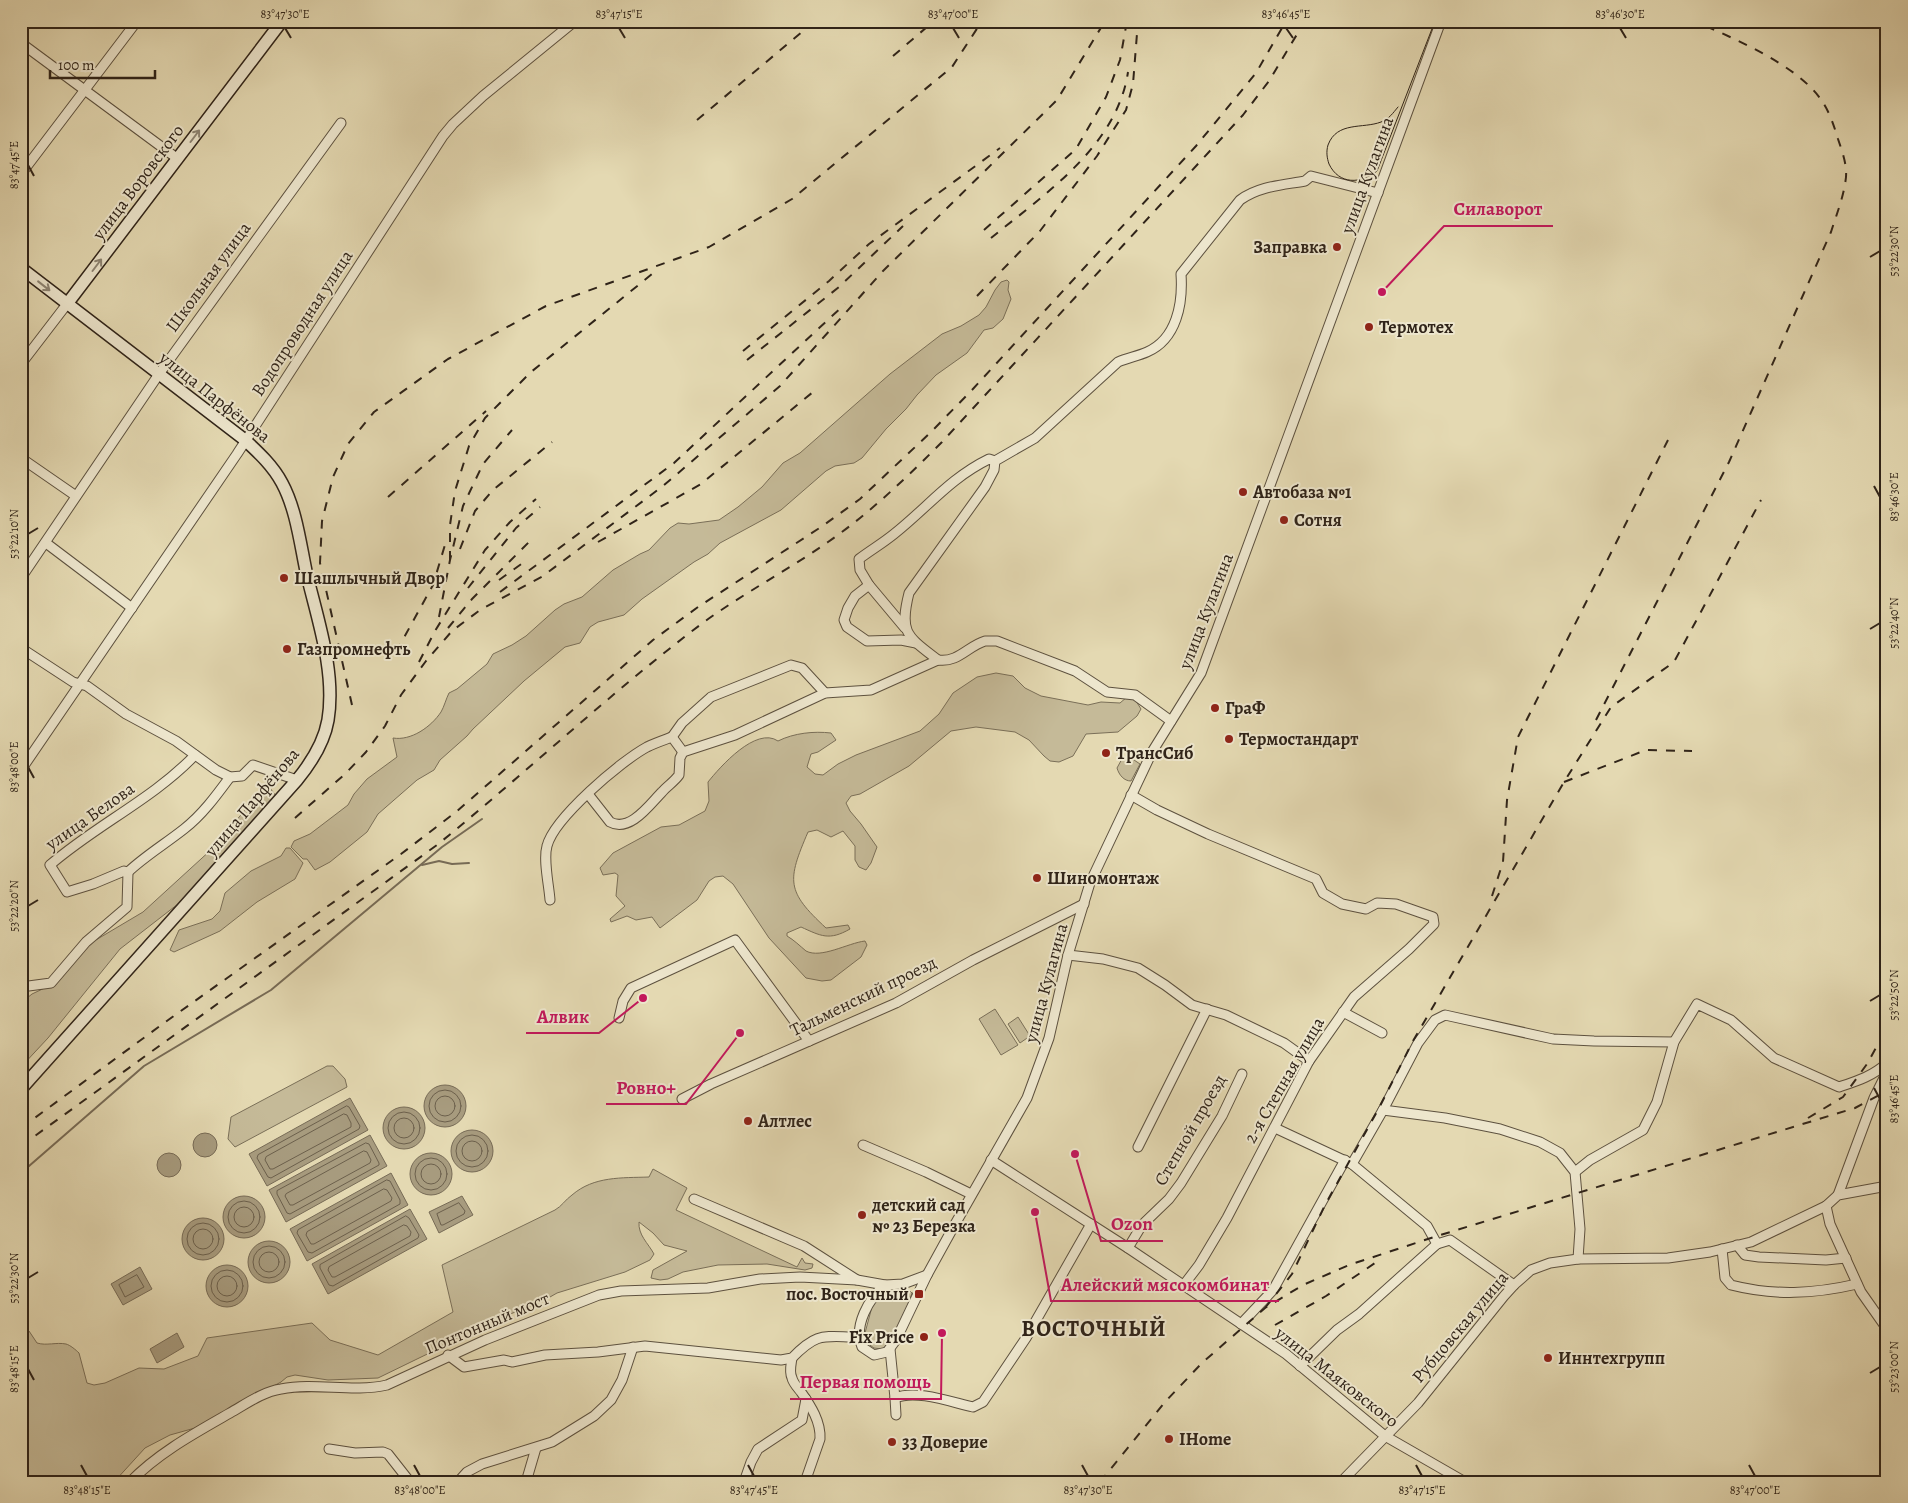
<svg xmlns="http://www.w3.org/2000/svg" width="1908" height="1503" viewBox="0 0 1908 1503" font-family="Alegreya,serif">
	<rect width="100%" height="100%" fill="#e4d9b2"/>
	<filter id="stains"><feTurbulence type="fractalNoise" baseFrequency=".004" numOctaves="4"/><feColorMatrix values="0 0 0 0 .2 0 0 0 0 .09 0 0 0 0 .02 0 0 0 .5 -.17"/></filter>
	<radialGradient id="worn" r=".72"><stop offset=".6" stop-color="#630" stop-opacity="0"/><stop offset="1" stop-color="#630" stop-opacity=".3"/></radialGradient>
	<g fill="#c5ba98" stroke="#7a6f58">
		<path d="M1007,280l2,2 -1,8 3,9 -8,20 -10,9 -9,2 -17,23 -31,22 -19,20 -11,14 -20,20 -24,29 -8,5 -19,3 -9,5 -45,39 -61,33 -12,11 -14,8 -52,37 -18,16 -26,7 -8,5 -10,16 -15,4 -41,34 -51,48 -6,7 -27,24 -6,10 -17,10 -39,34 -11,18 -37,30 -15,8 -8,-11h-4l-12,-12 3,-6 16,-7 38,-29 6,-11 13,-15 30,-22 -4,-19c18,3 38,-11 48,-26 3,-5 5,-13 8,-19l8,-4 30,-25 6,-10 19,-9 14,-9 29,-26 9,-6 18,-7 31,-27 27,-16 9,-4 21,-22 8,-5 11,1 30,-4 19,-13 24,-20 21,-24 17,-10 90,-79 52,-40 19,-8 18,-11 7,-8 9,-17 6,-8z"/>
		<path d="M996,673l17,3 12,12 16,8 47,9 13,-3 19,1 7,-6 9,4 5,8 -4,7 -19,16 -32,2 -13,22 -14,6 -9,-1 -6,-5 -15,-16 -14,-8 -39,-5 -25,4 -42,35 -49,28 -9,2 -5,7 4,8 11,13 16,23 -6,16 -5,7 -7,-3 -4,-7v-14l-12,-15 -12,6 -14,-7 -9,2c-21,49 -22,59 18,96l22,-3 2,4c-21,12 -29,7 -49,-2l-14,6v3c7,4 13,10 19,15 15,8 42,-8 59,-10l2,4 -6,12 -30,23 -9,1 -16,-3 -37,-40 -36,-54 -10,-8 -8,1 -6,4 -12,19 -37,28 -8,-11 -16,3 -9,-4 -16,6 -1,-3 15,-13 -9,-10 2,-21 -3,-2 -12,2 -3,-7 13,-15 48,-26 18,-2 26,-14 4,-10 -1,-19c12,-15 48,-56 70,-41 16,-8 36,-10 53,-8l5,7 -18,12 -7,2 -4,13 8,7 8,1 15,-11 18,-9 64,-24 19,-17 14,-21 24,-16z"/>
		<path d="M1123,757l8,1 9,6 -9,17c-7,0 -12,-6 -14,-13z"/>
		<path d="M267,784l9,12 -98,108 -58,45 -72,89 -27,29v-64l11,-9 21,-10 31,-37 59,-35 70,-64z"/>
		<path d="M286,848h4l13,15 -8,16 -38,23 -37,29 -46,21 -4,-2 9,-20 33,-11 8,-8 5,-18 26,-22 30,-15z"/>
		<path d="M995,1009l23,36 -17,10 -22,-36z"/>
		<path d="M1018,1017l12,19 -10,7 -12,-19z"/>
		<path d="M327,1066h6l12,13 2,8 -112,60 -7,-8 3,-22z"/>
		<path d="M653,1169l34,19 -11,22 121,57 5,-9 3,5 8,1 -1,4 -7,2 -38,-6 -49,1 -35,7 -15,7 -8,1 -9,-2 2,-8 34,-19 -23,-6 -11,-12 -14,-11c-1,13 9,21 15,32l-4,6 -25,12 -68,21 -14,8 -78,31 -13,10 -74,36 -50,2 -33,-5 -8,2 -6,5 -86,46 -25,7 -25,13 -31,34h-93v-155l8,4 8,12c10,3 19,-1 29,1 4,1 10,6 13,9l8,30 7,2 11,-2 34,-15 25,1 34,-13 9,-18 105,-15 18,17 48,15 75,-43 -11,-47 113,-55c7,-4 10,-10 17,-15 22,-19 50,-17 77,-18z"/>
		<path d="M902,1288l6,1 4,4 -5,14 -18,37 -7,5 -8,-1 -7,-5 -2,-10 8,-30 11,-11z"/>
	</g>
	<g fill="#a79b7e" stroke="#776b56">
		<circle cx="445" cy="1106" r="21"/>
		<path d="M350,1098l18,32 -101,56 -18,-32z"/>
		<circle cx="404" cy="1128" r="21"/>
		<circle cx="472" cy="1151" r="21"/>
		<circle cx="205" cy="1145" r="12"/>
		<path d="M370,1135l17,31 -101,56 -17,-32z"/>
		<circle cx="431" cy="1174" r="21"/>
		<circle cx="169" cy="1165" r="12"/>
		<path d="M391,1173l17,32 -101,56 -17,-32z"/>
		<path d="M462,1196l11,19 -34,18 -10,-21z"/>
		<circle cx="244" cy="1217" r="21"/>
		<path d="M410,1209l17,30 -99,55 -16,-30z"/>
		<circle cx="203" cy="1239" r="21"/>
		<circle cx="269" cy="1262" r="21"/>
		<circle cx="227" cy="1286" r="21"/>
		<path d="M140,1267l12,22 -29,16 -12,-21z"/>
		<path d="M177,1333l7,14 -27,16 -7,-14z"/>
	</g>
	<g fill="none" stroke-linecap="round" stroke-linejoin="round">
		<g stroke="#6c604c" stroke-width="1">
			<circle cx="445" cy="1106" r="16"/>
			<circle cx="445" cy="1106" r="10"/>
			<path d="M347,1106l2,1 11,19 -1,3 -88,49 -3,-1 -11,-19 1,-3z"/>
			<circle cx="404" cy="1128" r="16"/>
			<path d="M344,1114l3,1 4,8v4l-78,42h-3l-5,-9 1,-3z"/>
			<circle cx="404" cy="1128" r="10"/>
			<circle cx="472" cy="1151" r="16"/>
			<circle cx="472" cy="1151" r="10"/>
			<path d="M366,1143l3,1 10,19v2l-89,49 -3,-1 -10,-19v-3z"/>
			<path d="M364,1151l3,1 4,8 -1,3 -77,42h-3l-5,-9 1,-2z"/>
			<circle cx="431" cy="1174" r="16"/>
			<circle cx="431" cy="1174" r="10"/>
			<path d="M387,1180l3,1 10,19v4l-88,49 -4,-1 -11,-19 1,-3z"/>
			<path d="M384,1189l3,1 5,8 -1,3 -77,43h-3l-5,-9 1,-3z"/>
			<circle cx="244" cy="1217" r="16"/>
			<path d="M459,1203l6,8 -1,3 -21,11h-2l-4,-11z"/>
			<circle cx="244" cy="1217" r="10"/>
			<path d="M406,1216l3,2 10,17 -1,3 -85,48 -4,-1 -9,-17v-3z"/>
			<circle cx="203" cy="1239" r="16"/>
			<path d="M404,1225l3,1 4,6 -1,4 -75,41h-3l-4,-7 1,-3z"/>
			<circle cx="203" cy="1239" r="10"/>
			<circle cx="269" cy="1262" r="16"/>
			<circle cx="269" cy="1262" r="10"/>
			<circle cx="227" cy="1286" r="16"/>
			<path d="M137,1275l7,12 -19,10 -6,-12z"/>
			<circle cx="227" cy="1286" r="10"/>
		</g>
		<g stroke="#776b56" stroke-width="2">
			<path d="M422,865l17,-4 13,3 17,-1"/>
			<path d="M21,1173l123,-107 127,-76 171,-143 40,-28"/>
		</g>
		<defs>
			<g id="street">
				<path d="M21,43l157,116"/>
				<path d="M21,174l113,-149"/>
				<path d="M21,364l46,-60"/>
				<path d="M21,458l55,38"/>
				<path d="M46,543l86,65"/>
				<path d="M21,578l138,-204 182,-251"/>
				<path d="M869,585l-9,-15 -1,-11c12,-9 24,-16 35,-25 33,-26 56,-56 95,-75l6,2"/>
				<path d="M905,628l-36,-43 -14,11 -7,12 -4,12 3,7 20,14 34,-1 15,3"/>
				<path d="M21,648l52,34 14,4 39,28 50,27 40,29 14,7 12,-1 11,-11 44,15"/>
				<path d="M938,660c-31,-24 -39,-27 -29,-67l76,-106 9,-17 1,-9 40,-23 83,-76c9,-4 20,-6 29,-10 30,-13 36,-49 34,-78l59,-74c19,-14 43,-15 65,-19l6,-5 67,17"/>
				<path d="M672,737l10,-14 29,-26 80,-32 11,3 23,25"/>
				<path d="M21,770l216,-316 206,-318 10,-12 30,-28 92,-75"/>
				<path d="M588,794l22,28c20,11 40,-18 52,-30 5,-6 12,-10 17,-17l1,-17 3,-6"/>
				<path d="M1131,795l26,15 51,24 108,45 7,14 19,11 24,5 11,-6 19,1 37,13 1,7 -25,25 -55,48 -45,64 -82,157 -28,47 -16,21"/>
				<path d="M128,872c17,-16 37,-28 56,-43 18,-14 32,-33 46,-52"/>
				<path d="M550,900c-1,-15 -7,-40 -3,-54 7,-28 74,-85 100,-99 8,-4 17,-7 25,-10l11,15 52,-17 90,-42 46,-3 67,-30c20,3 30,-14 47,-19 4,0 8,0 12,0l78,30 32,21 28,3 36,26"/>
				<path d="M1068,955l35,4 35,9 27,17 27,20 34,10 58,28 25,18"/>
				<path d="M21,987l30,-4 35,-41 41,-35 1,-35 -4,-1 -31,13 -26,8 -17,-27c46,-40 103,-66 145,-110"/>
				<path d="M1343,1012l39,21"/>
				<path d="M619,1018l4,-17 8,-13 104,-48 74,101"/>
				<path d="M682,1099l29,-15 185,-81 77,-43 111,-56"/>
				<path d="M1383,1110l62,8 55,11 40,13 20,11 15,19 5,57 -2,30"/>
				<path d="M1275,1128l77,36 75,62 10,18 13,-4 64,45"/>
				<path d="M863,1145l63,27 45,22"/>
				<path d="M1138,1147l69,-138"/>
				<path d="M991,1160l137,88 158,106 99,82 80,46"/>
				<path d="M1352,1164l31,-54 35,-67 17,-23 10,-5 108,24 41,2 80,1"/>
				<path d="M1575,1172l15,-12 53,-30 14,-28 17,-60 23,-38 34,16 43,38 65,29c18,-6 34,-11 48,-24"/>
				<path d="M1838,1195l36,-97 13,-26"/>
				<path d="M694,1199l110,47 53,34"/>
				<path d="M1826,1206l4,18 31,68 26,37"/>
				<path d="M1737,1245l8,10 14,2 67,3 20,-2"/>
				<path d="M1128,1248l14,-23 27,-26 12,-16 41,-67 20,-42"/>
				<path d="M1722,1249l3,29 6,7c43,11 83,9 126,-1"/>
				<path d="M885,1285c-16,13 -32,41 -23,62l12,8 13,-3 9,-12 31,-65 27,-49 73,-128 22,-60 19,-83 22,-72 62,-131 49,-79 240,-652"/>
				<path d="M1241,1324l32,-34 72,-130"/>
				<path d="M890,1349l5,49"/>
				<path d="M448,1355l16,12 40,-7 8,2 33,-7 53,-3 47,-6 136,14 11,-2c26,-27 32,-21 67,-21"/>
				<path d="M792,1358c-1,7 -3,14 0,20 1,5 6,10 9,14 10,14 20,30 19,47l-15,43"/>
				<path d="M1300,1366l37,-36 22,-16 78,-70"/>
				<path d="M896,1415l-1,-17c21,-9 56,4 78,9l10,-5 43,-64 65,-114"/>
				<path d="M329,1449l26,4 28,-1 5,2 22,28"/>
				<path d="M130,1482c28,-29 65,-49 100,-69 16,-9 32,-21 51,-24 35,-7 71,4 106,-4l98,-45 114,-45 22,-4 87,-3 52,-9 40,-2 57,3 28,5 18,-1 24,-9"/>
				<path d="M458,1482l9,-10 15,-8 70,-22 42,-26 17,-16 11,-20 11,-33"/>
				<path d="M526,1482l10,-34"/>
				<path d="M744,1482l7,-20 7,-13 44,-29 4,-21"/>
				<path d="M1341,1482l77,-79 86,-107 10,-11 17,-15 19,-7 28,-4 90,-1 42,-6 41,-10 75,-36 12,-11 49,-9"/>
			</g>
			<g id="secondary">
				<path d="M21,268l224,172c14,13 28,26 37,43 14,26 18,59 24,88 11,47 30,100 22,149 -4,23 -17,43 -31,60l-276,309"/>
				<path d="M67,304l215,-283"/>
			</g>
		</defs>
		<use href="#street" stroke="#5d513f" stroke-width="11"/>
		<use href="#secondary" stroke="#302419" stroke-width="14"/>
		<use href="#street" stroke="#ede6cd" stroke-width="9"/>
		<use href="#secondary" stroke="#ede6cd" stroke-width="11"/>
		<path stroke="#302419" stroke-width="1" d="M1398,107c-5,6 -9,12 -17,15 -18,7 -44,-1 -53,23 -2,7 -1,13 1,19 10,21 32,20 48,7l58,-150"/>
		<g stroke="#302419" stroke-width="2" stroke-dasharray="9 9" stroke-linecap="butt">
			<path d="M893,56l41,-35"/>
			<path d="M697,120l118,-99"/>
			<path d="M984,230l92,-81 30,-52 14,-37 7,-39"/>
			<path d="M991,238c54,-44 126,-92 137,-166"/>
			<path d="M977,296l63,-65 57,-75 29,-46 7,-26 5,-63"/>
			<path d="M743,351l86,-70 40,-37 131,-96"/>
			<path d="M747,360l92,-73 64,-61"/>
			<path d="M388,497l98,-86"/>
			<path d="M598,542l103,-58 112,-92"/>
			<path d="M460,549l15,-38 18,-21 59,-48"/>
			<path d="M450,560v-35l5,-34 14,-45 16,-28 46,-46 126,-102"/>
			<path d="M499,580l28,-20"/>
			<path d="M468,588l48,-60 24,-21"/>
			<path d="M500,592l174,-129 171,-159"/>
			<path d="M439,617l11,-57 13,-54 20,-42 29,-34"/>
			<path d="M448,628l24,-29 57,-57"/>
			<path d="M396,652l37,-67 14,-47"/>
			<path d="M419,662l16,-31 50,-81 25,-28 26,-23"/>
			<path d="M352,705l-32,-142 2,-42 11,-44 15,-33 26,-32 74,-53 98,-53 163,-59 83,-48 160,-132 30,-46"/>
			<path d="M1596,720l133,-258 102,-230c6,-19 13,-36 15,-55 1,-13 -4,-26 -8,-38 -4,-13 -8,-26 -16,-38 -24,-36 -89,-63 -128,-80"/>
			<path d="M1564,782l82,-32 46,1"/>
			<path d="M295,818l50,-44 21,-22 19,-26 16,-31 25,-34 26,-30 28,-21 63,-34 120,-90 117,-100 103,-115 174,-171 48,-79"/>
			<path d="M1492,896l11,-34 4,-62 11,-63 150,-297"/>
			<path d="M1808,1118l35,-21 24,-33 20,-36"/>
			<path d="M21,1128l143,-105 237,-169 55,-42 197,-172 45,-33 123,-80 39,-28 71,-67 41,-42 224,-244 60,-73 30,-52"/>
			<path d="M21,1146l416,-301c90,-73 174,-153 267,-223 40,-29 84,-52 124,-80 42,-29 78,-64 114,-100l301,-327 26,-34 36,-60"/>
			<path d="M1265,1308l27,-34 33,-69 54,-97 34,-67 151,-259 47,-75 63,-45 87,-162"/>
			<path d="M1275,1325l51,-29 55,-37"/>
			<path d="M1100,1482l65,-80 37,-39 63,-55 38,-23 46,-20 85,-28 421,-129 32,-17"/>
		</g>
	</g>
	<defs><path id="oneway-shaft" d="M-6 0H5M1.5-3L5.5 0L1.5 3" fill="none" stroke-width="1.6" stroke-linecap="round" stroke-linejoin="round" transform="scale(1.25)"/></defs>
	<g stroke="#8e8573">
		<use href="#oneway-shaft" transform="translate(195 136) rotate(-53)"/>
		<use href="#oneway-shaft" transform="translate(97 265) rotate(-53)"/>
		<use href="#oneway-shaft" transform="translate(44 286) rotate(38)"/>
	</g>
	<path fill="none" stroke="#302419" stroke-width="2" d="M285,28l6,10M619,28l6,10M953,28l6,10M1286,28l7,10M1620,28l6,10M28,165l6,11M1870,257l10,-6M1874,486l6,11M28,534l10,-6M1870,629l10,-6M28,767l6,11M28,906l10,-6M1870,1001l10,-6M1874,1088l6,11M28,1278l10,-6M28,1369l6,11M1870,1373l10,-6M81,1465l6,11M414,1465l6,11M748,1465l6,11M1082,1465l6,11M1416,1465l6,11M1749,1465l6,11"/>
	<g fill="#8f2418" stroke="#ede6cd" stroke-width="2">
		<circle cx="1337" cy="247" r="5"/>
		<circle cx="1369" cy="327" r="5"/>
		<circle cx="1243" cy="492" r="5"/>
		<circle cx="1284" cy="520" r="5"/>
		<circle cx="284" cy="578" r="5"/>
		<circle cx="287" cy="649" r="5"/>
		<circle cx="1215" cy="708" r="5"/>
		<circle cx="1229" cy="739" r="5"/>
		<circle cx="1106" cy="753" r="5"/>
		<circle cx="1037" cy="878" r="5"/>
		<circle cx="748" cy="1121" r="5"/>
		<circle cx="862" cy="1215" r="5"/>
		<rect x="914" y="1289" width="10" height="10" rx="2.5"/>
		<circle cx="924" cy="1337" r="5"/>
		<circle cx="1548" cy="1358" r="5"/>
		<circle cx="1169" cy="1439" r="5"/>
		<circle cx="892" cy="1442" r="5"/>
	</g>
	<g text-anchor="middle" stroke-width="4" stroke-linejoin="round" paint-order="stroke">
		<g font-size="18" fill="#302419" stroke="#ede6cd">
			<text transform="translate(1367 175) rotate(-70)" y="6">улица Кулагина</text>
			<text transform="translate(138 182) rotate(-53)" y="6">улица Воровского</text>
			<text transform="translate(208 277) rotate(-54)" y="6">Школьная улица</text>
			<text transform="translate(302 323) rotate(-57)" y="6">Водопроводная улица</text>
			<text transform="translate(215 397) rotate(38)" y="6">улица Парфёнова</text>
			<text transform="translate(1206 611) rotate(-69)" y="6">улица Кулагина</text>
			<text transform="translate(252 802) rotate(-50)" y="6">улица Парфёнова</text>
			<text transform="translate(90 816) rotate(-35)" y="6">улица Белова</text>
			<text transform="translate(1046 983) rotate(-75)" y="6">улица Кулагина</text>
			<text transform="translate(863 996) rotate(-26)" y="6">Тальменский проезд</text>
			<text transform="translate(1284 1080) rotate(-60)" y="6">2-я Степная улица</text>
			<text transform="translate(1190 1130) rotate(-60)" y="6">Степной проезд</text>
			<text transform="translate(487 1323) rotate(-23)" y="6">Понтонный мост</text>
			<text transform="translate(1460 1327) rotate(-50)" y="6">Рубцовская улица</text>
			<text transform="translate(1337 1377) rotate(38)" y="6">улица Маяковского</text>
		</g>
		<g font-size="18" font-weight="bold" fill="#302419" stroke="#ede6cd" text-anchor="start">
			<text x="1327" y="253" text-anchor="end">Заправка</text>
			<text x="1379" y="333">Термотех</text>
			<text x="1253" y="498">Автобаза №1</text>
			<text x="1294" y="526">Сотня</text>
			<text x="294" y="584">Шашлычный Двор</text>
			<text x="297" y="655">Газпромнефть</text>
			<text x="1225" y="714">ГраФ</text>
			<text x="1239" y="745">Термостандарт</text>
			<text x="1116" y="759">ТрансСиб</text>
			<text x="1047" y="884">Шиномонтаж</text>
			<text x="758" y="1127">Алтлес</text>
			<text x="872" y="1211">детский сад<tspan x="872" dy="21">№ 23 Березка</tspan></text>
			<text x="909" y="1300" text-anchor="end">пос. Восточный</text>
			<text x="914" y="1343" text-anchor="end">Fix Price</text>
			<text x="1558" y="1364">Иннтехгрупп</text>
			<text x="1179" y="1445">IHome</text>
			<text x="902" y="1448">33 Доверие</text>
		</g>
		<g font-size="22" font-weight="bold" letter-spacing="1" fill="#302419" stroke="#ede6cd">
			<text x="1094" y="1336">ВОСТОЧНЫЙ</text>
		</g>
	</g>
	<path fill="none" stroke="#c2185b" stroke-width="2" d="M1382 292L1444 226H1553M643 998L599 1033H526M740 1033L686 1104H606M1075 1154L1101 1241H1163M1035 1212L1051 1301H1279M942 1333L941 1399H790"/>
	<g fill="#c2185b" stroke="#ede6cd" stroke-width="2">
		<circle cx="1382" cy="292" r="5"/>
		<circle cx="643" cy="998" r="5"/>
		<circle cx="740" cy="1033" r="5"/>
		<circle cx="1075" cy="1154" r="5"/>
		<circle cx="1035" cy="1212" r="5"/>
		<circle cx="942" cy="1333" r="5"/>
	</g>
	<g font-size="19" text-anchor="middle" font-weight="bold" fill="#c2185b" stroke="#ede6cd" stroke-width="4" stroke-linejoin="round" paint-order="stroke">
		<text x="1498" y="215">Силаворот</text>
		<text x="563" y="1023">Алвик</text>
		<text x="646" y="1094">Ровно+</text>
		<text x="1132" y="1230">Ozon</text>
		<text x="1165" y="1291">Алейский мясокомбинат</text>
		<text x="865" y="1388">Первая помощь</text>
	</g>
	<rect width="1908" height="1503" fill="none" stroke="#e4d9b2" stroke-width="55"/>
	<path d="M50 70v8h105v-8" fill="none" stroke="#302419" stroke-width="2.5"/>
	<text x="58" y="70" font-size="15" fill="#302419" stroke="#ede6cd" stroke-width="4" paint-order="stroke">100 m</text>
	<rect x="28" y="28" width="1852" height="1448" fill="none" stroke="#302419" stroke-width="2"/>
	<g font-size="12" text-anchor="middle" fill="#302419">
		<text x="285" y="18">83°47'30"E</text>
		<text x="619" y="18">83°47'15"E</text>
		<text x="953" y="18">83°47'00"E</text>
		<text x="1286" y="18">83°46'45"E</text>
		<text x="1620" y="18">83°46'30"E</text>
		<text transform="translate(14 165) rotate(-90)" y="4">83°47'45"E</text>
		<text transform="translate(1894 251) rotate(-90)" y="4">53°22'30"N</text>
		<text transform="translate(1894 497) rotate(-90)" y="4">83°46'30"E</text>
		<text transform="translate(14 534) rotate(-90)" y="4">53°22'10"N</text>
		<text transform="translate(1894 623) rotate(-90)" y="4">53°22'40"N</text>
		<text transform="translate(14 767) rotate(-90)" y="4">83°48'00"E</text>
		<text transform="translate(14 906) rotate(-90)" y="4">53°22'20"N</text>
		<text transform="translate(1894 995) rotate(-90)" y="4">53°22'50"N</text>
		<text transform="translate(1894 1099) rotate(-90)" y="4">83°46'45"E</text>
		<text transform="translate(14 1278) rotate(-90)" y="4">53°22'30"N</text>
		<text transform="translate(1894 1367) rotate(-90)" y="4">53°23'00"N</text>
		<text transform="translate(14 1369) rotate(-90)" y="4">83°48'15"E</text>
		<text x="87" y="1494">83°48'15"E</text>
		<text x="420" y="1494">83°48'00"E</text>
		<text x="754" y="1494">83°47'45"E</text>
		<text x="1088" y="1494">83°47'30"E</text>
		<text x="1422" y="1494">83°47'15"E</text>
		<text x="1755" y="1494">83°47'00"E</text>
	</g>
	<rect width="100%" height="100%" filter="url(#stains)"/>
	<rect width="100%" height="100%" fill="url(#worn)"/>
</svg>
